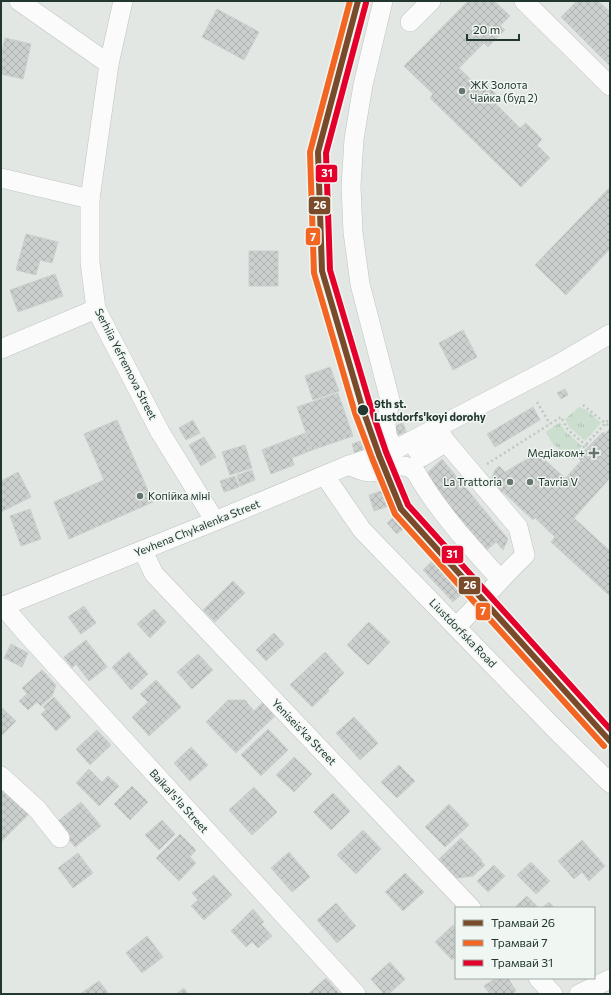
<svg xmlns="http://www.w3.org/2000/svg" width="611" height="995" viewBox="0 0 611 995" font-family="Commissioner,sans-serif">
	<defs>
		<pattern id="grass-tufts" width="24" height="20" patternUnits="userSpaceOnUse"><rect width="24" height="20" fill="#ccdfcf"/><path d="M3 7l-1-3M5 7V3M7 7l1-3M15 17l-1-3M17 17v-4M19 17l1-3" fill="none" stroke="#afc0b2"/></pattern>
		<pattern id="building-cross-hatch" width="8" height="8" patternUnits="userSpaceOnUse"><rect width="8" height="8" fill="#cbcfcd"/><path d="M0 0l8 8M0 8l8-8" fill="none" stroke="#aeb2b0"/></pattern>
	</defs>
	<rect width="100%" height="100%" fill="#e2e7e4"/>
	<g fill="url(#grass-tufts)">
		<path d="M579,407l6,2 16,14 -16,18 -16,-14 -4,-8z"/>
		<path d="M560,422l5,9 17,15 -12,13 -18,-16 -6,-11z"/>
	</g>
	<g fill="url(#building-cross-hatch)" stroke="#cbd0cd">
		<path d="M468,1h26l16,15 -10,10 5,4 -17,17 -4,-4 -25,25 21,20 5,-5 16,16 -5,5 24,24 6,-5 16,16 -5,6 13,13 -29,29 -91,-89 3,-4 -29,-28z"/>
		<path d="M577,1h21l12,11v54l-49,-49z"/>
		<path d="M217,9l42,23 -15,28 -42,-23z"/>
		<path d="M5,38l26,6 -8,35 -22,-5v-20z"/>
		<path d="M610,187v62l-44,46 -31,-30z"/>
		<path d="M26,234l32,8 -6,21 -12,-3 -4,15 -20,-5z"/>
		<rect x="249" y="251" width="29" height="35"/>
		<path d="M55,274l8,22 -45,16 -8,-22z"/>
		<path d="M463,330l14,27 -24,13 -14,-27z"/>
		<path d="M330,367l9,24 -26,9 -8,-24z"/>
		<path d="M565,389l3,6 -7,4 -4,-6z"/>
		<path d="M338,393l15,43 -41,14 -15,-43z"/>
		<path d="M533,407l7,13 -45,27 -8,-13z"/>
		<path d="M117,420l36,82 -84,37 -15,-37 50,-22 -20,-46z"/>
		<path d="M193,420l7,13 -14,7 -7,-12z"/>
		<path d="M403,423l3,9 -8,3 -3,-9z"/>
		<path d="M610,428v50l-36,40 36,33v45l-59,-54 4,-5 -23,-22 49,-54 -3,-3 10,-11 15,-15 2,2z"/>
		<path d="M305,433l7,17 -20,8 2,7 -23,9 -9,-24z"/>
		<path d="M204,437l12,20 -15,9 -12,-21z"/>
		<path d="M361,441l4,10 -10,3 -3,-10z"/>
		<path d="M245,445l7,23 -22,7 -8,-23z"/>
		<path d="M537,453l28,25 -33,37 3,3 -2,2 -31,-29 -4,4 -7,-10v-5l4,-10 4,-4 6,6z"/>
		<path d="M442,459l66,80 -5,11 -7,-8 -16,14 -10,-11 7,-6 -54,-62z"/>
		<path d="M252,470l3,10 -15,6 -3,-11z"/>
		<path d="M18,472l13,25 -30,15v-31z"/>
		<path d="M235,476l4,11 -15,5 -4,-11z"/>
		<path d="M384,490l5,16 -15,5 -5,-16z"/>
		<path d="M30,509l11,30 -20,7 -11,-30z"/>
		<path d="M397,514l10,12 -10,8 -10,-11z"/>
		<path d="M435,558l31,32 -13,12 -30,-32z"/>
		<path d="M233,581l12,12 -30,29 -12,-12z"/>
		<path d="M84,606l12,17 -15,11 -13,-17z"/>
		<path d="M154,609l12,13 -16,16 -13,-14z"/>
		<path d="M369,622l21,20 -22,23 -21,-20z"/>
		<path d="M274,633l10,11 -18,17 -10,-11z"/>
		<path d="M86,640l21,27 -18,14 -13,-17 -4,4 -8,-11z"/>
		<path d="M11,644l17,9 -6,14 -18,-9z"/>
		<path d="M129,652l19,22 -17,16 -19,-23z"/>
		<path d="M325,652l19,21 -16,16 1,2 -17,16 -22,-22z"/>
		<path d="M198,654l15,16 -21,19 -15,-17z"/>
		<path d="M42,670l14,15 -4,11 -11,10 -4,-4 -9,8 -9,-9 8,-7 -5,-6z"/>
		<path d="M156,680l25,27 -32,29 -17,-19 16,-15 -8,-8z"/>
		<path d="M54,697l17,20 -15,14 -15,-17 5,-4 -3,-3z"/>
		<path d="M228,700h17l9,11 9,-9 13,13 -40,38 -30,-31z"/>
		<path d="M1,707l15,14 -15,15z"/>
		<path d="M354,717l24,26 -18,17 -24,-27z"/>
		<path d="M268,729l20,21 -27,26 -20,-21z"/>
		<path d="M97,730l14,15 -21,20 -14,-16z"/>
		<path d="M191,747l17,18 -18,16 -16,-18z"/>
		<path d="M294,757l18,17 -18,18 -18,-17z"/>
		<path d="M399,765l16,16 -18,17 -16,-16z"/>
		<path d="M89,769l13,13 6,-6 11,10 -20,20 -23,-23z"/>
		<path d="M1,785l29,28 -29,29z"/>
		<path d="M132,786l16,16 -18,18 -16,-16z"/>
		<path d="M254,787l23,25 -25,23 -23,-25z"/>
		<path d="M333,793l17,18 -19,19 -18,-18z"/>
		<path d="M81,802l20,24 -26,21 -19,-24z"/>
		<path d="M449,804l20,21 -24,22 -20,-20z"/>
		<path d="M162,820l13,14 -16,16 -14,-15z"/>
		<path d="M363,830l18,19 -25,25 -19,-19z"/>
		<path d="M180,834l16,16 -6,7 6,6 -17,18 -23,-23z"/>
		<path d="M461,838l21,22 -1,1 4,4 -12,11 -16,2 -20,-17z"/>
		<path d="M582,840l23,26 -16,15 -7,-9 -8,7 -16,-18z"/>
		<path d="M289,852l21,25 -18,15 -21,-24z"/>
		<path d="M78,853l15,20 -20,15 -15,-20z"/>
		<path d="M531,862l19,19 -14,13 -19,-19z"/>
		<path d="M494,865l11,11 -17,16 -11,-11z"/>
		<path d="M405,873l19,19 -21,19 -18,-19z"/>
		<path d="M214,875l18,20 -28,25 -13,-14 7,-6 -6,-7z"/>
		<path d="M527,896l12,12h-25z"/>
		<path d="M549,902l6,6h-13z"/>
		<path d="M336,903l20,23 -19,17 -20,-23z"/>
		<path d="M253,909l11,13 -3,2 11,12 -14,12 -6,-6 -6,5 -15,-16z"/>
		<path d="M453,925l3,3v28l-4,4 -17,-18z"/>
		<path d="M147,936l16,21 -21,16 -16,-20z"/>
		<path d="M390,962l15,17 -16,15h-5l-13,-15z"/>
		<path d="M326,978l14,16h-32z"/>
		<path d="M496,978h12l8,13 -4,3h-22l-6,-8z"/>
		<path d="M99,981l10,13h-29z"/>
		<path d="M184,988l4,6h-12z"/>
	</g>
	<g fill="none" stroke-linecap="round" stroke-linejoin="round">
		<defs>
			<g id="minor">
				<path d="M19,1l90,63"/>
				<path d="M123,1l-14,63 -19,135v63l6,47 64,123 55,89"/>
				<path d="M383,1l-20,84 -9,54 -3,47 2,46 7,52 30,116 -4,24 1,11 7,15"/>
				<path d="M524,1l86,85"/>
				<path d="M410,22l21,-21"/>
				<path d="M1,178l89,21"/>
				<path d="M1,349l95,-40"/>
				<path d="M437,428l9,14 72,85 7,28c-24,23 -45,48 -68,71"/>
				<path d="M411,441l11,16 24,-15"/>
				<path d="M349,465c6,3 14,7 21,7 16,-1 31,-13 45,-1 23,40 54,74 85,108"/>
				<path d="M325,476l37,54 193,199 55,54"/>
				<path d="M143,551l11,23 317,334"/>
				<path d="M3,606l23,27 330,361"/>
				<path d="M1,607l214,-86 134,-56 45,-15 161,-84 55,-32"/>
				<path d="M1,776l36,33 23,29"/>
				<path d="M538,978l15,16"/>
				<path d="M579,994l31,-15"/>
			</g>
		</defs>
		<use href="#minor" stroke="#bfc4c1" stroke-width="20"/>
		<g stroke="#bfc7c3" stroke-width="2.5" stroke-dasharray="2 3" stroke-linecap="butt">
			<path d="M537,402l13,22"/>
			<path d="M583,405l27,22"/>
			<path d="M573,459l37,-41"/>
			<path d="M487,464l74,-47 7,13 20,17"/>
		</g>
		<use href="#minor" stroke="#fbfbfb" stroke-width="19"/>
		<defs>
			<path id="tram-1" d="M358,1l-40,151 4,119 41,139 16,45 22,54 209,232"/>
			<path id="tram-2" d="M350,1l-40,151 4,121 41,140 17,45 23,56 209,232"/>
			<path id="tram-3" d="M366,3l-40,150 4,117 41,138 15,44 22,53 202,224"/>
		</defs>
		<use href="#tram-1" stroke="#f0f6f2" stroke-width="9"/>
		<use href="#tram-2" stroke="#f0f6f2" stroke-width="9"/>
		<use href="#tram-3" stroke="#f0f6f2" stroke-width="9"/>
		<use href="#tram-1" stroke="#7a4b2a" stroke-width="6"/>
		<use href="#tram-2" stroke="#f26522" stroke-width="6"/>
		<use href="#tram-3" stroke="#e4002b" stroke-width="6"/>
	</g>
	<g fill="#65756e" stroke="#f0f6f2" stroke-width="1.5">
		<circle cx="462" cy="91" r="4"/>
		<path d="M592 447h4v4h4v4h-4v4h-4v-4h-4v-4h4z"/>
		<circle cx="510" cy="482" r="4"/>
		<circle cx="530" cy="482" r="4"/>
		<circle cx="140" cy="496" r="4"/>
	</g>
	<circle fill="#22372f" stroke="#f0f6f2" stroke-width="1.5" cx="363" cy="410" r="6"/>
	<g text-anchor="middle" stroke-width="3" stroke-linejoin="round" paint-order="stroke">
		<g font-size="11" fill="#22372f" stroke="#f0f6f2" text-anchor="start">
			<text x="470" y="89">ЖК Золота<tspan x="470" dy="13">Чайка (буд 2)</tspan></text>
			<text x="585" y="457" text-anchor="end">Медіаком+</text>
			<text x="502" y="486" text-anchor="end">La Trattoria</text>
			<text x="538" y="486">Tavria V</text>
			<text x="148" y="500">Копійка міні</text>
		</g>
		<g font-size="11" fill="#22372f" stroke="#f0f6f2">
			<text transform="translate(126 364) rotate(63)" y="4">Serhiia Yefremova Street</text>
			<text transform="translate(197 528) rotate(-22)" y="4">Yevhena Chykalenka Street</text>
			<text transform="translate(463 633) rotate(46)" y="4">Liustdorfska Road</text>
			<text transform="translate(304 732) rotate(46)" y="4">Yeniseis'ka Street</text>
			<text transform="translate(179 801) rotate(48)" y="4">Baikal's'la Street</text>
		</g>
		<g font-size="11" font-weight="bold" fill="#22372f" stroke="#f0f6f2" text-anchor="start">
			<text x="374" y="408">9th st.<tspan x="374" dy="13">Lustdorfs'koyi dorohy</tspan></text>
		</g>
	</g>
	<g stroke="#f0f6f2" stroke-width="1.5">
		<rect x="315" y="164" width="23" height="19" rx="4" fill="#e4002b"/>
		<rect x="308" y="196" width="23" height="19" rx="4" fill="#7a4b2a"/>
		<rect x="305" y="227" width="16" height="19" rx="4" fill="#f26522"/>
		<rect x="441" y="545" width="23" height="19" rx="4" fill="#e4002b"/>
		<rect x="458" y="576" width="23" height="19" rx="4" fill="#7a4b2a"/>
		<rect x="475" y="602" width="16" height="19" rx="4" fill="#f26522"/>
	</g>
	<g font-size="11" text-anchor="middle" font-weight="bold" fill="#fff">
		<text x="327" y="177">31</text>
		<text x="320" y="209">26</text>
		<text x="313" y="241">7</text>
		<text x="452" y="558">31</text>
		<text x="470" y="589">26</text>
		<text x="483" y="615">7</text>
	</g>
	<rect width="611" height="995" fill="none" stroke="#22372f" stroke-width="4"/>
	<rect x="455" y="907" width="140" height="72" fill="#f0f6f2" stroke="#9eaaa4"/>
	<rect x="463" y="920" width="20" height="6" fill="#7a4b2a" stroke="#9eaaa4"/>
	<text x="491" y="927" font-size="12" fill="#22372f">Трамвай 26</text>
	<rect x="463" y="940" width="20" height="6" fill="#f26522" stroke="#9eaaa4"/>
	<text x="491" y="947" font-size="12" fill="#22372f">Трамвай 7</text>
	<rect x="463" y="960" width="20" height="6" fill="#e4002b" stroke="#9eaaa4"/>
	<text x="491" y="967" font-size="12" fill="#22372f">Трамвай 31</text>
	<path d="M467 34v6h52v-6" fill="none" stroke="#22372f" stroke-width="2"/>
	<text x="473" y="34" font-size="12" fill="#22372f" stroke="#f0f6f2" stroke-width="3" paint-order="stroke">20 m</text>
</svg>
